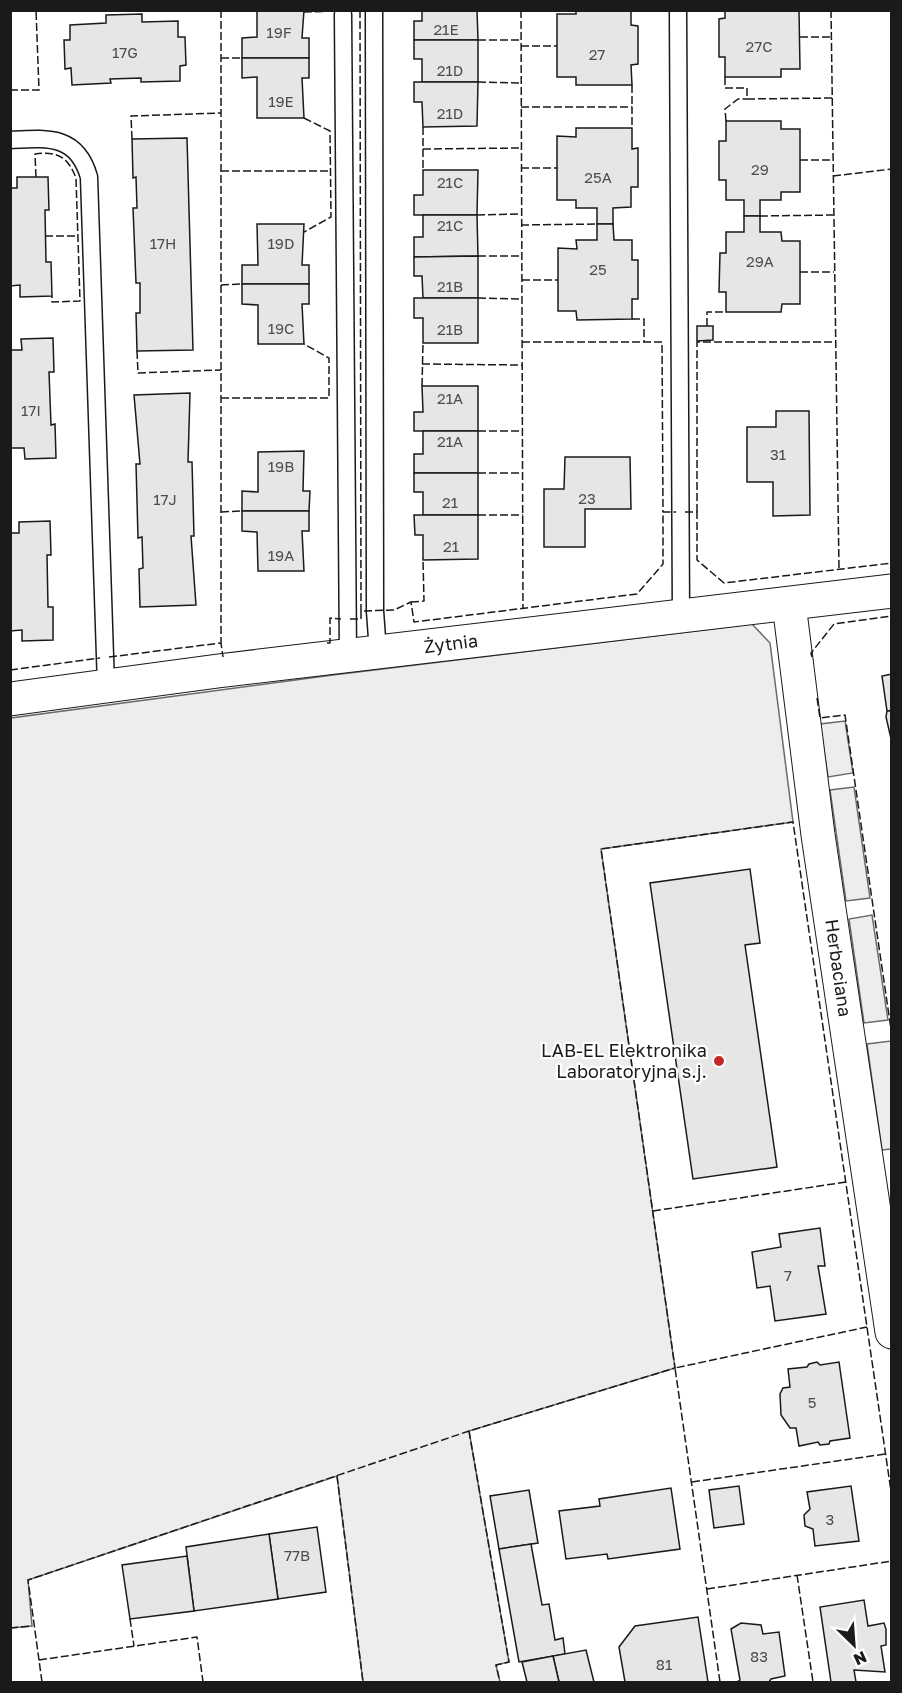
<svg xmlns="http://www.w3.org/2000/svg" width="902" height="1693" viewBox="0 0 902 1693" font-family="'Golos Text',sans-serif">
	<rect width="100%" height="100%" fill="#fff"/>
	<g fill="#ededed" stroke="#6a6a6a" stroke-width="1.5">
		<path d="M752,624l18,19 23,179 -192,27 74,519 -206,63 40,231 -13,3 4,17h-137l-26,-206 -309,104 4,46 -21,2v-910l322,-43z"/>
		<path d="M845,721l8,52 -25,4 -8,-53z"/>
		<path d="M854,787l16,111 -24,3 -16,-111z"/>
		<path d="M872,915l16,105 -24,3 -15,-104z"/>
		<path d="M891,1041v108l-9,1 -15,-106z"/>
	</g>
	<g fill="#e6e6e6" stroke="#1a1a1a" stroke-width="1.5">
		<path d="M257,10h47l-2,28h7v20h-67v-20l15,-1z"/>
		<path d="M422,10h55l1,30h-64v-19h8z"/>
		<path d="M576,10h55v15l7,1v38l-7,1 1,20h-56v-8h-19v-63h19z"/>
		<path d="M725,10h74l1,59h-19v8h-56v-20h-6v-38l6,-1z"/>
		<path d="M142,14v8l36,-1v16h7l1,28 -6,1v15l-39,1v-4l-31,1 1,4 -39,2 -1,-17 -6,1 -1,-29h6v-15l36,-2v-8z"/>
		<path d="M414,40h64v42h-56v-23h-8z"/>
		<path d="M242,58h67v20h-7l2,40h-47v-41l-15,1z"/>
		<path d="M414,82h64l-1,44 -54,1 -1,-25h-8z"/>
		<path d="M726,121h55v8h19v63h-19v8h-21v16h-16v-16h-18v-20h-7v-39h7z"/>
		<path d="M576,128h56v21l6,-1v39h-7v20l-18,1v16h-16v-16h-21v-8h-19v-64l19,1z"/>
		<path d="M187,138l6,212 -56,1 -1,-38h4v-30h-4l-3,-75h4l-1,-31 -3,1 -1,-39z"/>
		<path d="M423,170h55l-1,45h-63v-20h9z"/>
		<path d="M17,177h31l1,33h-4l1,52h5l1,34 -32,1v-12l-10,1v-98h7z"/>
		<path d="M423,215h54l1,41 -64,1v-20h9z"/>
		<path d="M744,216h16v16h21l1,9h18v63h-18l-1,8h-55v-20h-7l1,-39h6v-21h18z"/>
		<path d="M257,224h47l-2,41h7v19h-67v-19h16z"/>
		<path d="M597,224h16l1,16h18v20h6v39h-6v20l-55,1 -1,-9h-18v-63l19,1 -1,-9h21z"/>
		<path d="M478,256v42h-55l-1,-22h-8v-19z"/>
		<path d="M242,284h67v20h-7l2,40h-46v-39l-16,-1z"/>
		<path d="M414,298h64v45h-55v-25h-9z"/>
		<path d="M697,326h16v14l-16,1z"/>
		<path d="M53,338l1,34h-5l2,53 4,-1 1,34 -31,1 -1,-11h-14v-98h12l-1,-11z"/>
		<path d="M422,386h56v45h-64v-19h9z"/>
		<path d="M190,393l-2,69h4l2,74h-3l5,69 -56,2 -1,-38 4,-1 -1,-31 -4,1 -2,-74h4l-6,-69z"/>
		<path d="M776,411h33l1,104 -37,1v-34h-26v-55h29z"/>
		<path d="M423,431h55v42h-64v-19h9z"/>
		<path d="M304,451l-1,40h7l-1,20h-67v-20l16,1v-40z"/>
		<path d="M565,457h65l1,52h-46v38h-41v-58h20z"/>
		<path d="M414,473h64v42h-55v-23h-9z"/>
		<path d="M242,511h67v20h-7l2,40h-46l-1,-39 -15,-1z"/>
		<path d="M414,515h64v44l-55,1v-25h-8z"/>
		<path d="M50,521l1,34h-4l1,52h5v33l-31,1v-11l-12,1v-98h9v-11z"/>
		<path d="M892,674v37h-5l-5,-35z"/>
		<path d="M887,711h5v32l-6,-26z"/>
		<path d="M750,869l10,74 -15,2 32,222 -84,12 -43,-296z"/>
		<path d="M820,1228l5,38h-7l8,48 -51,7 -5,-35 -13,2 -5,-36 29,-5 -2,-13z"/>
		<path d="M817,1362l3,3 19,-3 11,76 -20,3 -1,3 -9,1 -2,-3 -19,4 -3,-18h-6l-9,-13 -1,-21 3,-6 7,-1 -2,-18 19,-2 2,-3z"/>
		<path d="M739,1486l5,38 -30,4 -5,-38z"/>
		<path d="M851,1486l8,55 -44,5 -2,-17 -8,-3 -1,-11 6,-6 -3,-17z"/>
		<path d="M671,1488l9,61 -72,10 -1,-5 -41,5 -7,-48 41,-5 -1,-7z"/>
		<path d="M529,1490l9,53 -39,6 -9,-53z"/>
		<path d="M317,1527l9,65 -48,7 -9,-65z"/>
		<path d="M269,1534l9,65 -84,12 -8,-64z"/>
		<path d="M531,1544l11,61 7,-1 6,36 8,-2 2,16 -46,8 -20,-113z"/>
		<path d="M187,1556l7,55 -64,8 -8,-54z"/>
		<path d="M864,1600l4,26 16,-3 2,6v16l-5,1 4,26 -31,-2 2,12h-25l-11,-75z"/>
		<path d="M698,1617l10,65h-83l-6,-35 16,-21z"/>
		<path d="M741,1623l20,2 2,9 16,-2 6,44 -14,3 -2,3h-32l3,-2 -9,-51z"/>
		<path d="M586,1650l8,32h-35l-6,-26z"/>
		<path d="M553,1656l6,26h-32l-5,-20z"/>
	</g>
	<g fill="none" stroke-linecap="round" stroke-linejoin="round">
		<defs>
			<g id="service">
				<path d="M374,10l1,601 3,41"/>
				<path d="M678,10l3,606"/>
				<path d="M343,14l5,642"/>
				<path d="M10,140c39,-2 67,-5 79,37l17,509"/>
			</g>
			<g id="minor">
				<path d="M789,604l29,231 74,497"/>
				<path d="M10,699l208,-28 674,-80"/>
			</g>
		</defs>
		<use href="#service" stroke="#1a1a1a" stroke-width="19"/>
		<use href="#minor" stroke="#1a1a1a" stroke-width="35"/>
		<use href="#service" stroke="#fff" stroke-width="16"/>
		<use href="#minor" stroke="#fff" stroke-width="33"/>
		<g stroke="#1a1a1a" stroke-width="1.5" stroke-dasharray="8 3" stroke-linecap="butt">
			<path d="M221,10v633"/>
			<path d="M360,10l1,601"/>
			<path d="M521,10l2,598"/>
			<path d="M831,10l8,559"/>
			<path d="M304,12l35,-1"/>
			<path d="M800,37h31"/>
			<path d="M478,40h43"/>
			<path d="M521,46h36"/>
			<path d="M221,58h21"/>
			<path d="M725,77v11h22v11l85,-1"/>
			<path d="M478,82l43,1"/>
			<path d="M632,85v22"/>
			<path d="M10,90h29l-3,-80"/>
			<path d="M521,107h111v21"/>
			<path d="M304,118l26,13 1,86 -27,15"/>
			<path d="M726,121l-1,-12 13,-10h9"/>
			<path d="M423,127v43"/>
			<path d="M132,139l-1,-23 90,-3"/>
			<path d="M423,149l98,-1"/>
			<path d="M800,160h33"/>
			<path d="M521,168h36"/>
			<path d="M221,171h109"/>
			<path d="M833,176l59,-7"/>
			<path d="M36,177l-1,-23c23,-3 33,3 41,24l4,123 -28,1v-6"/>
			<path d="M477,215l45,-1"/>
			<path d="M760,216l73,-1"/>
			<path d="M521,225l76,-1"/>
			<path d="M45,236h33"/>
			<path d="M478,256h44"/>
			<path d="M800,272h34"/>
			<path d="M522,280h36"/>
			<path d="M221,285l21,-1"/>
			<path d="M478,298l44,1"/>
			<path d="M632,319h12v23"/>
			<path d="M707,326v-14h19"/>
			<path d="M522,342h140l1,170"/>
			<path d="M137,351l1,22 83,-3"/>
			<path d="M422,364l100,1"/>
			<path d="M422,386l1,-43"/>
			<path d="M221,398h108v-40l-25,-14"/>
			<path d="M478,431h44"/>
			<path d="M478,473h44"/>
			<path d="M221,512l21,-1"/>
			<path d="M685,512h12v48l27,23 168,-20"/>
			<path d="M697,512v-170h138"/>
			<path d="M478,515h45"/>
			<path d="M411,602l13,-1 -1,-41"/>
			<path d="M350,619h11v-8l33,-1 17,-8 3,20 223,-28 26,-30v-52h13"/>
			<path d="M327,643h3v-25l11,1"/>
			<path d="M109,657l112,-14 2,14"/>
			<path d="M812,657l-1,-4 23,-29 58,-8"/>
			<path d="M10,670l90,-12"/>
			<path d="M817,698l3,20 25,-3 47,321"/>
			<path d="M653,1211l193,-29"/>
			<path d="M469,1431l40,231 -13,3 4,17"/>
			<path d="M337,1476l26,206"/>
			<path d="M692,1482l193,-28"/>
			<path d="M797,1575l16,107"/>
			<path d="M707,1589l185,-28"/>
			<path d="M130,1619l4,27"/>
			<path d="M10,1628l22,-2"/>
			<path d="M39,1660l158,-23 6,45"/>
			<path d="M42,1682l-14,-102 441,-149 206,-63 -74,-519 192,-27 99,676"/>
			<path d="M720,1682l-45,-314 192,-41"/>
		</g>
	</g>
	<circle fill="#c62828" stroke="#fff" stroke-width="2" cx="719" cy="1061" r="6"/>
	<g text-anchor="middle" stroke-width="4.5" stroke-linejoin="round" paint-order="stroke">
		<g font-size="15" fill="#4d4d4d">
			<text x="446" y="35">21E</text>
			<text x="279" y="38">19F</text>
			<text x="759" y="52">27C</text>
			<text x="125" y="58">17G</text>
			<text x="597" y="60">27</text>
			<text x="450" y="76">21D</text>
			<text x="281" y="107">19E</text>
			<text x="450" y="119">21D</text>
			<text x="760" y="175">29</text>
			<text x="598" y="183">25A</text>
			<text x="450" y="188">21C</text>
			<text x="450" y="231">21C</text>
			<text x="163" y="249">17H</text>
			<text x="281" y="249">19D</text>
			<text x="760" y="267">29A</text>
			<text x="598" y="275">25</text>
			<text x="450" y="292">21B</text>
			<text x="281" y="334">19C</text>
			<text x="450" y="335">21B</text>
			<text x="450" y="404">21A</text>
			<text x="31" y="416">17I</text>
			<text x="450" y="447">21A</text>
			<text x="778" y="460">31</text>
			<text x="281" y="472">19B</text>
			<text x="587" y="504">23</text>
			<text x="165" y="505">17J</text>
			<text x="450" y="508">21</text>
			<text x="451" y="552">21</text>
			<text x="281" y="561">19A</text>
			<text x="788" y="1281">7</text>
			<text x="812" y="1408">5</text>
			<text x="830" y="1525">3</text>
			<text x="297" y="1561">77B</text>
			<text x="759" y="1662">83</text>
			<text x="664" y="1670">81</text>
		</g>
		<g font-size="18" fill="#1a1a1a" stroke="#fff">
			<text transform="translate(451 644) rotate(-7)" y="6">Żytnia</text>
			<text transform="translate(838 968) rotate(82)" y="6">Herbaciana</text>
		</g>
		<g font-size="18" fill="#1a1a1a" stroke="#fff" text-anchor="end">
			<text x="707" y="1057">LAB-EL Elektronika<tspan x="707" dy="21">Laboratoryjna s.j.</tspan></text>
		</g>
	</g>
	<rect width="902" height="1693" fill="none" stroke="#1a1a1a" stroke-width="24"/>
	<g transform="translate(854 1645) rotate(155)" stroke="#ffffff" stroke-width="4.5" paint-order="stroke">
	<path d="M0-4.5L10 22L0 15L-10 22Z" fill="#1a1a1a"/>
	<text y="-9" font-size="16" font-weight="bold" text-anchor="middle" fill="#1a1a1a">N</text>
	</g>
</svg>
